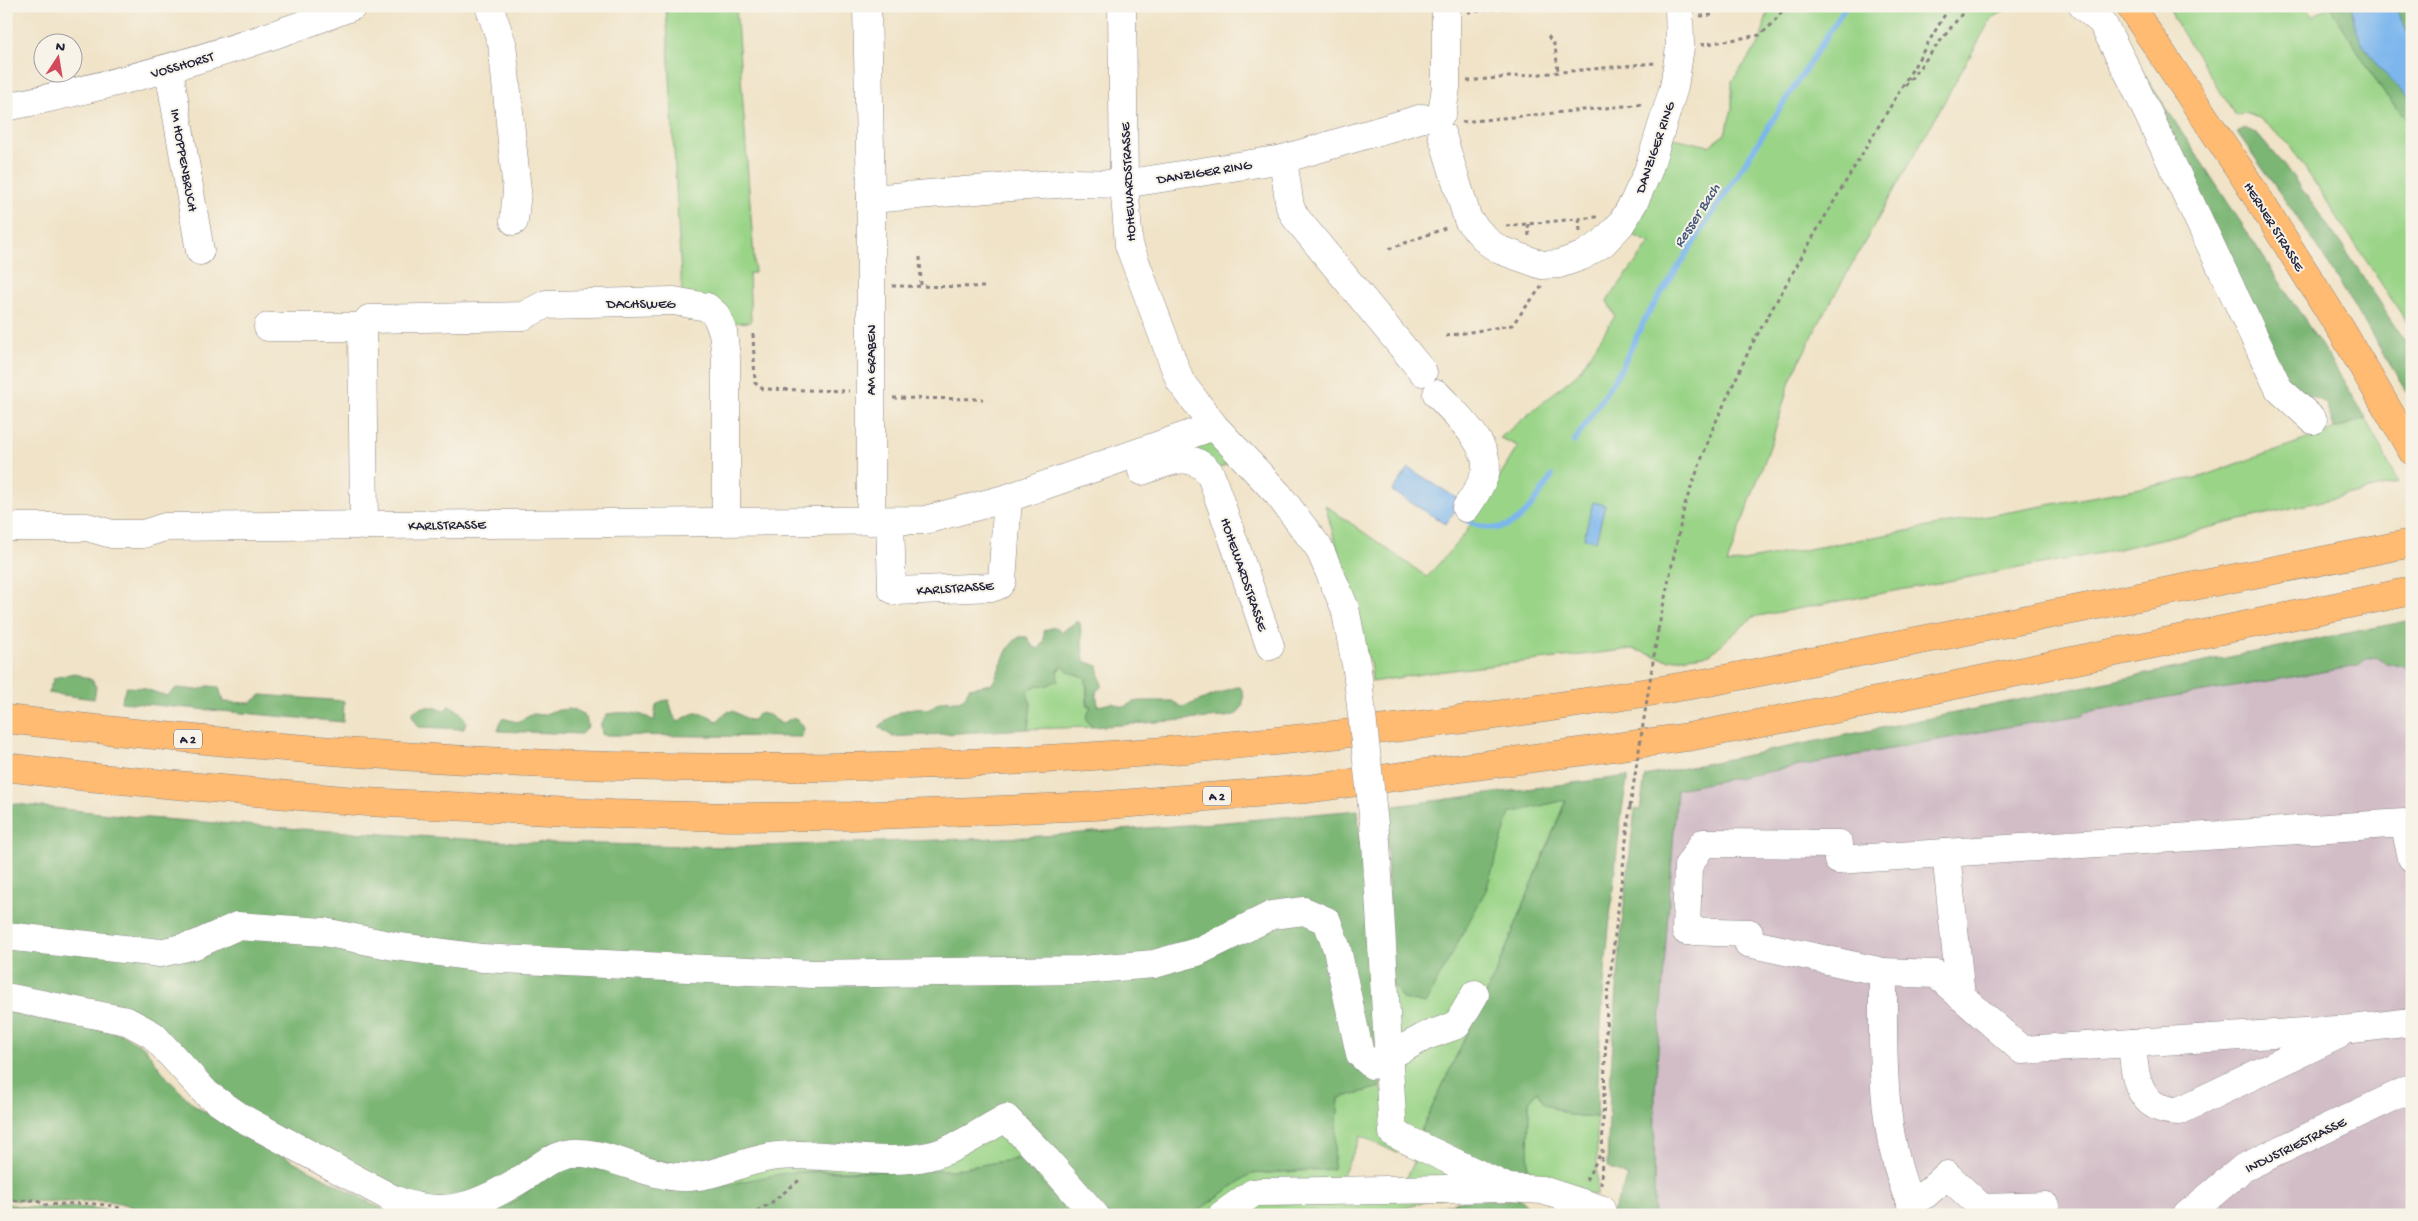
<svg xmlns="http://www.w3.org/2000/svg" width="2418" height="1221" viewBox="0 0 2418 1221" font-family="'Gochi Hand',sans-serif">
	<rect width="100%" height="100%" fill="#f7f3e8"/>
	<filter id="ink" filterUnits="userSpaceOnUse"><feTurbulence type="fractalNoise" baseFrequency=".02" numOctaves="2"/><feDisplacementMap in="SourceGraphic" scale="10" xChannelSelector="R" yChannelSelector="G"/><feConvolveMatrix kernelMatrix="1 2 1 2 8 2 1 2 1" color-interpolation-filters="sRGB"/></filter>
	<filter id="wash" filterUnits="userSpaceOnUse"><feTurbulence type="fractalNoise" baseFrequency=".0096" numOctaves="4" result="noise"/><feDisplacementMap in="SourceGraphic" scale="20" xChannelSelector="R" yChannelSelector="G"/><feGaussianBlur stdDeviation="1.12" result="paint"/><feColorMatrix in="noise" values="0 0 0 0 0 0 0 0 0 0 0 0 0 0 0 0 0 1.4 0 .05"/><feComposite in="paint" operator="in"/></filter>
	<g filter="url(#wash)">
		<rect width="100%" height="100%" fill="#f0e3c7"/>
		<path fill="#d2bdc7" d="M2412,644v571h-777l34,-430z"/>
		<g fill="#9ad487" stroke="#5e7b61">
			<path d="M666,6h70l19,267h-6l2,49 -23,1 -46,-28z"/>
			<path d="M1769,6h243l-21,13 -172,304 -28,55 -18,60 -46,126 473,-87 166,-59 32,65 -297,70 -348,64 -43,37 -42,6 -35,-11 -205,24 -56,9 -1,-14 -46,-163 102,72 37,-42 54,-89 -18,-8 78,-65 37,-57 -8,-15 43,-58 -23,-11 43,-95 39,9 16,-12 7,-25v-28l28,-39z"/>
			<path d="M2169,6h137l7,10 17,-10 54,87 28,32v205l-123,-186 -30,-26 -14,-5 -9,3 -62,-97z"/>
			<path d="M1211,437l23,23 -19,11 -52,-12z"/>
			<path d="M1064,666l22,12 1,28 4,-1 -2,19 4,3 -67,2 5,-25 -5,-11z"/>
			<path d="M1566,799l-67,167 -82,173 -18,-9 -8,-149 95,-91 24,-77z"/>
			<path d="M1381,1087l20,58 -4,8 -36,-17 -23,49 -127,30h-19l58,-41 83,-5 6,-71z"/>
			<path d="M1537,1091c13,24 35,25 60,26v78l-81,-10 12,-12 1,-71z"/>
			<path d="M1009,1132l81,83h-20l-49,-57 -68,12 -144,1 -111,19 -26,1 -18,-4 -33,-14 -83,10 -25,20 -25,12h-49l107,-48z"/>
			<path d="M1406,1147l81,36 -84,2 12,-24 -13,-7z"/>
			<path d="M1444,1197l-73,18h-55v-4l-86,4 15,-10z"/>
		</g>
		<g fill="#7bb674" stroke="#4e6c58">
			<path d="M2330,6h82v119l-28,-32z"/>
			<path d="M2104,13l228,349 34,56 -32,11 -7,-23 -3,-4 -35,-16z"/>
			<path d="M2245,128l12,6 34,40 59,83 62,94v49l-97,-157 -78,-111z"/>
			<path d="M2412,620l-2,48 -24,-5 -10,-6 -9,2 -9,7 -273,46 -2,3 -71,11 -335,63 -22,302 -1,124h-38l-4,-3 16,-35 -21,-11 4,-97 11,-146 13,-114 5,1 5,-34z"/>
			<path d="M1077,621l3,2 4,38 14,5 4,20 -6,6 2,14 14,-3 12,4 9,-5 9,-1h30l10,6c12,-3 51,-21 58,-20 7,10 3,21 -5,29l-142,11 -4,-3 -3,-6 5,-12h-3l-2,-28 -17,-6 -5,-6 -7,4 1,10 -12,6c-9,-3 -13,1 -19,7l4,11 -3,24 -2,1 -133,8 -14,-10c9,-11 36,-25 49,-17 4,-2 6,-5 10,-7 15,-8 22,8 31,-15l23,-4c11,-18 10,-34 27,-47h8l6,10 7,2 4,-9v-10l12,-3 6,5z"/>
			<path d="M74,673l18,7 4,7 -2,12 -46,-6 6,-15z"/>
			<path d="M208,686l11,1 4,15 28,1 10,-8 83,6 -1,21 -222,-20 5,-15 17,1 23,8 11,-8 21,2z"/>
			<path d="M669,700l4,15 5,7c17,-11 21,-13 39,-1l10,-9 6,-1 16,9h5l5,-7 10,2 13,9 10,-6 6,2 6,8 -2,9 -200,-2 -1,-12 6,-9c16,-2 33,-3 47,7l2,-16 6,-4z"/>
			<path d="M448,706c8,1 15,8 18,16l-2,7 -45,-2 -7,-11 1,-4c9,-8 20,-5 31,-2z"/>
			<path d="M568,709l8,1 10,7 2,10 -7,7 -83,-3 4,-13 15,4 16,-8 10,1 10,-4z"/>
			<path d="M1628,776c-9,43 -12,88 -17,132 -7,70 -13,139 -14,209l-28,-2 -25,-12 -7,-12 -8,11 -1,71 -12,12 -99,-46 82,-173 67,-166 -56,13 -24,77 -61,114 -23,-5 -11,-18 -5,-174z"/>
			<path d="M6,803l142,15 153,11 213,13 219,5 295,-10 198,-15 132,-12 2,36 9,2 12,239 -42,11 -6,71 -83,5 -58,41h-90l-79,-91 -90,27 -227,18 -116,-20 -93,39 -68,17 -185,-91 -88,-84 -150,-41z"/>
			<path d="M6,1011l116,23 22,13 24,32 27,27 35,21 163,88h-247c-31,-20 -49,-13 -82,-13 -17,0 -34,-1 -51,-2l-7,-2z"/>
			<path d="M1021,1158l49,57h-582l25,-12 43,-34 33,-2 32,6 33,14 18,4 26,-1 93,-18 162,-2z"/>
			<path d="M1478,1197l42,2 16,16h-129z"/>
			<path d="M6,1203c37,12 78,-4 114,12h-114z"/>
		</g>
		<g fill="#7cb6ed" stroke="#4f6c94">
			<path d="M2352,6h42l14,26 4,2v66c-26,-23 -60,-57 -60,-94z"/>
			<path d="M1409,468l52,33 -15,23 -54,-33z"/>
			<path d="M1593,502l12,3 -9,36 -12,-3z"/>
		</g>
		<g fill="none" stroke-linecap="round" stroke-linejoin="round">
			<g stroke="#7cb6ed" stroke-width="5.5">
				<path d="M1574,442l47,-73 25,-52 200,-311"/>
				<path d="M1463,518c47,28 66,-7 89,-42"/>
			</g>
		</g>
	</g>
	<g filter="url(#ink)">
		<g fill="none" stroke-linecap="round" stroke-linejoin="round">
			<defs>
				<g id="minor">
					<path d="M489,6l13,37 15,148 -3,30"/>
					<path d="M867,6l4,193v322"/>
					<path d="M1122,6l2,178 5,61 51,136 34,45 64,68 41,54 26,60 12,62"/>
					<path d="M2083,6l19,16 29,56 148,311 34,31"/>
					<path d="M169,69l31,182"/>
					<path d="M6,107c119,-24 234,-57 347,-101"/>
					<path d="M1442,113l4,-26v-81"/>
					<path d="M1442,135l26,85 20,22 12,8 42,15 17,-1 23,-8 21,-13 18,-19 13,-22 14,-31 26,-84 6,-40 -1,-41"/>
					<path d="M1283,159l7,48 6,11 127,154"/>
					<path d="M871,199l140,-12 61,-4 52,1 159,-25 140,-41"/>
					<path d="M268,327h94"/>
					<path d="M1437,394c17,19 56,52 48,80 -4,12 -12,24 -19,34"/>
					<path d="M1142,471c25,-8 47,-22 68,2l60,173"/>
					<path d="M890,521l2,68 4,2 98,-4 5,-2 3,-4 6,-83"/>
					<path d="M364,526l-2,-199 7,-8 154,-3 23,-12 128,-3 33,6 9,8 7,17 3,26v163"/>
					<path d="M6,527h81l25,7h31l22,-7 760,-7 83,-22 206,-72"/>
					<path d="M1376,842l17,291 115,55"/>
					<path d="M1946,853l15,144"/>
					<path d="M2412,858l-8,-35 -566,37 1,-16 -136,-1 -15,23 -2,65 63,2 -1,10 135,29 53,2 86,76 330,-21 60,-7"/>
					<path d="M6,936l154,17 35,-8 42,-19 87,6 70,14 88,12 331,16 269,-4 72,-6 43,-12 75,-37 32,-4 23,10 10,28 23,105 12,11 54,-29 31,-11 18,-31"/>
					<path d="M1883,972c0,81 -4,169 33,243"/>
					<path d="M6,997l121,24 26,14 54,59 35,24 151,81c52,22 89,5 133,-23 13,-9 24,-18 39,-22 31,-8 81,22 114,23 35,2 65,-18 99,-21 50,-5 102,11 151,0 27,-6 53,-25 77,-38l40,41 49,56"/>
					<path d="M2132,1043c3,33 4,67 47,68l159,-76"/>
					<path d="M1909,1198l16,-3 22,-20 35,33 36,-1"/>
					<path d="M1222,1215l31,-22 7,-1 248,-4 34,2 59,19"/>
					<path d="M2018,1215v-8l27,-1"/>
					<path d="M2187,1215l56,-47 169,-80"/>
				</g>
				<path id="major" d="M2130,6l112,167 100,158 70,120"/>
				<g id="highway">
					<path d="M6,719c202,23 405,42 608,47 367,10 734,-22 1095,-84l703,-139"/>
					<path d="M6,767l81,10 279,25 246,12 120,3 120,-1 243,-10 212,-17 381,-52 199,-38 525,-108"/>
				</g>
			</defs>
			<use href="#minor" stroke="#898281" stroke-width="29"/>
			<use href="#major" stroke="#898281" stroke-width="29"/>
			<use href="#highway" stroke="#898281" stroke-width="29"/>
			<g stroke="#898281" stroke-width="3" stroke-dasharray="4 4" stroke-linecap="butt">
				<path d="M1468,12l56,-6"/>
				<path d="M1700,16l12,-1"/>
				<path d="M1548,36l7,10 3,25"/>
				<path d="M1701,45l59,-10 12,-11 14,-18"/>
				<path d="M1467,81l188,-18"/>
				<path d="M1905,86l63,-80"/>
				<path d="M1462,122l183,-18"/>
				<path d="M1579,219l1,12"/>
				<path d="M1528,224l1,12"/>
				<path d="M1506,226l91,-9"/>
				<path d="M1389,249l59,-22"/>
				<path d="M920,257l1,29"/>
				<path d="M892,286l96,1"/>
				<path d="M753,334l2,49 8,6 86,2"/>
				<path d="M1446,336l66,-11 30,-39"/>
				<path d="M893,398l90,1"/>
				<path d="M1658,630l27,-126 28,-76 39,-84 68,-119 130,-219"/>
				<path d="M1586,1180l15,-27"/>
				<path d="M1601,1185l6,-182 23,-196"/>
				<path d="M6,1201l31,-1 6,5c30,-1 66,-6 93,10"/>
				<path d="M750,1215l21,-12 31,-25"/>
			</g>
			<use href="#minor" stroke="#fff" stroke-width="28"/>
			<use href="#major" stroke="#ffbb71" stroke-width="28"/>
			<use href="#highway" stroke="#ffbb71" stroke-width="28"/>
			<defs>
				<path id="minor-bridge" d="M1357,670l19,172"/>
			</defs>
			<use href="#minor-bridge" stroke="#898281" stroke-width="29" stroke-linecap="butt"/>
			<path stroke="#898281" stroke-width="3" stroke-dasharray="4 4" stroke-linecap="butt" d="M1630,807l28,-177"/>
			<use href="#minor-bridge" stroke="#fff" stroke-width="28"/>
		</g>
	</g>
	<g text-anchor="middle" stroke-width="4" stroke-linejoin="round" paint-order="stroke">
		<g fill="#f7f3e8" stroke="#62616f" stroke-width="1">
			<rect x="174" y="729.5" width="28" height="19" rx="4"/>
			<rect x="1203" y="786.5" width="28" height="19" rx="4"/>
		</g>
		<g font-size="12" font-weight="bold" fill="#22223b">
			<text x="188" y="743">A 2</text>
			<text x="1217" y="800">A 2</text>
		</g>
		<g font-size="14" fill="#22223b" stroke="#f7f3e8">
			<text transform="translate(182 64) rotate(-16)" y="5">VOSSHORST</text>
			<text transform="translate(1654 147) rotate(-71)" y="5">DANZIGER RING</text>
			<text transform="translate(185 160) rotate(80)" y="5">IM HOPPENBRUCH</text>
			<text transform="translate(1204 171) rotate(-9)" y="5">DANZIGER RING</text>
			<text transform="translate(1127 182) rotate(-93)" y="5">HOHEWARDSTRASSE</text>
			<text transform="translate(2275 226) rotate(58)" y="5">HERNER STRASSE</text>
			<text x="641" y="308">DACHSWEG</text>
			<text transform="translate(870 360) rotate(-90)" y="5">AM GRABEN</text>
			<text transform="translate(447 524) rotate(-1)" y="5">KARLSTRASSE</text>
			<text transform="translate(1245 574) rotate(71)" y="5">HOHEWARDSTRASSE</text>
			<text transform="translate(955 587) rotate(-4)" y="5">KARLSTRASSE</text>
			<text transform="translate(2295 1144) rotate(-26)" y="5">INDUSTRIESTRASSE</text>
		</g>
		<g font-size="15" font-style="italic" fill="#425679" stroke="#f7f3e8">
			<text transform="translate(1696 215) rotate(-57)" y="5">Resser Bach</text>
		</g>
	</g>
	<rect width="2418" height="1221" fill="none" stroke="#f7f3e8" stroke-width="25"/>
	<g transform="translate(58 58) rotate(12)"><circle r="24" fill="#f7f3e8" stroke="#a29fa3"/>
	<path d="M0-4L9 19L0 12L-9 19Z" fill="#d1495b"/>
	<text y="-8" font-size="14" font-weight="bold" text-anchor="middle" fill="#22223b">N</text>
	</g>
</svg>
